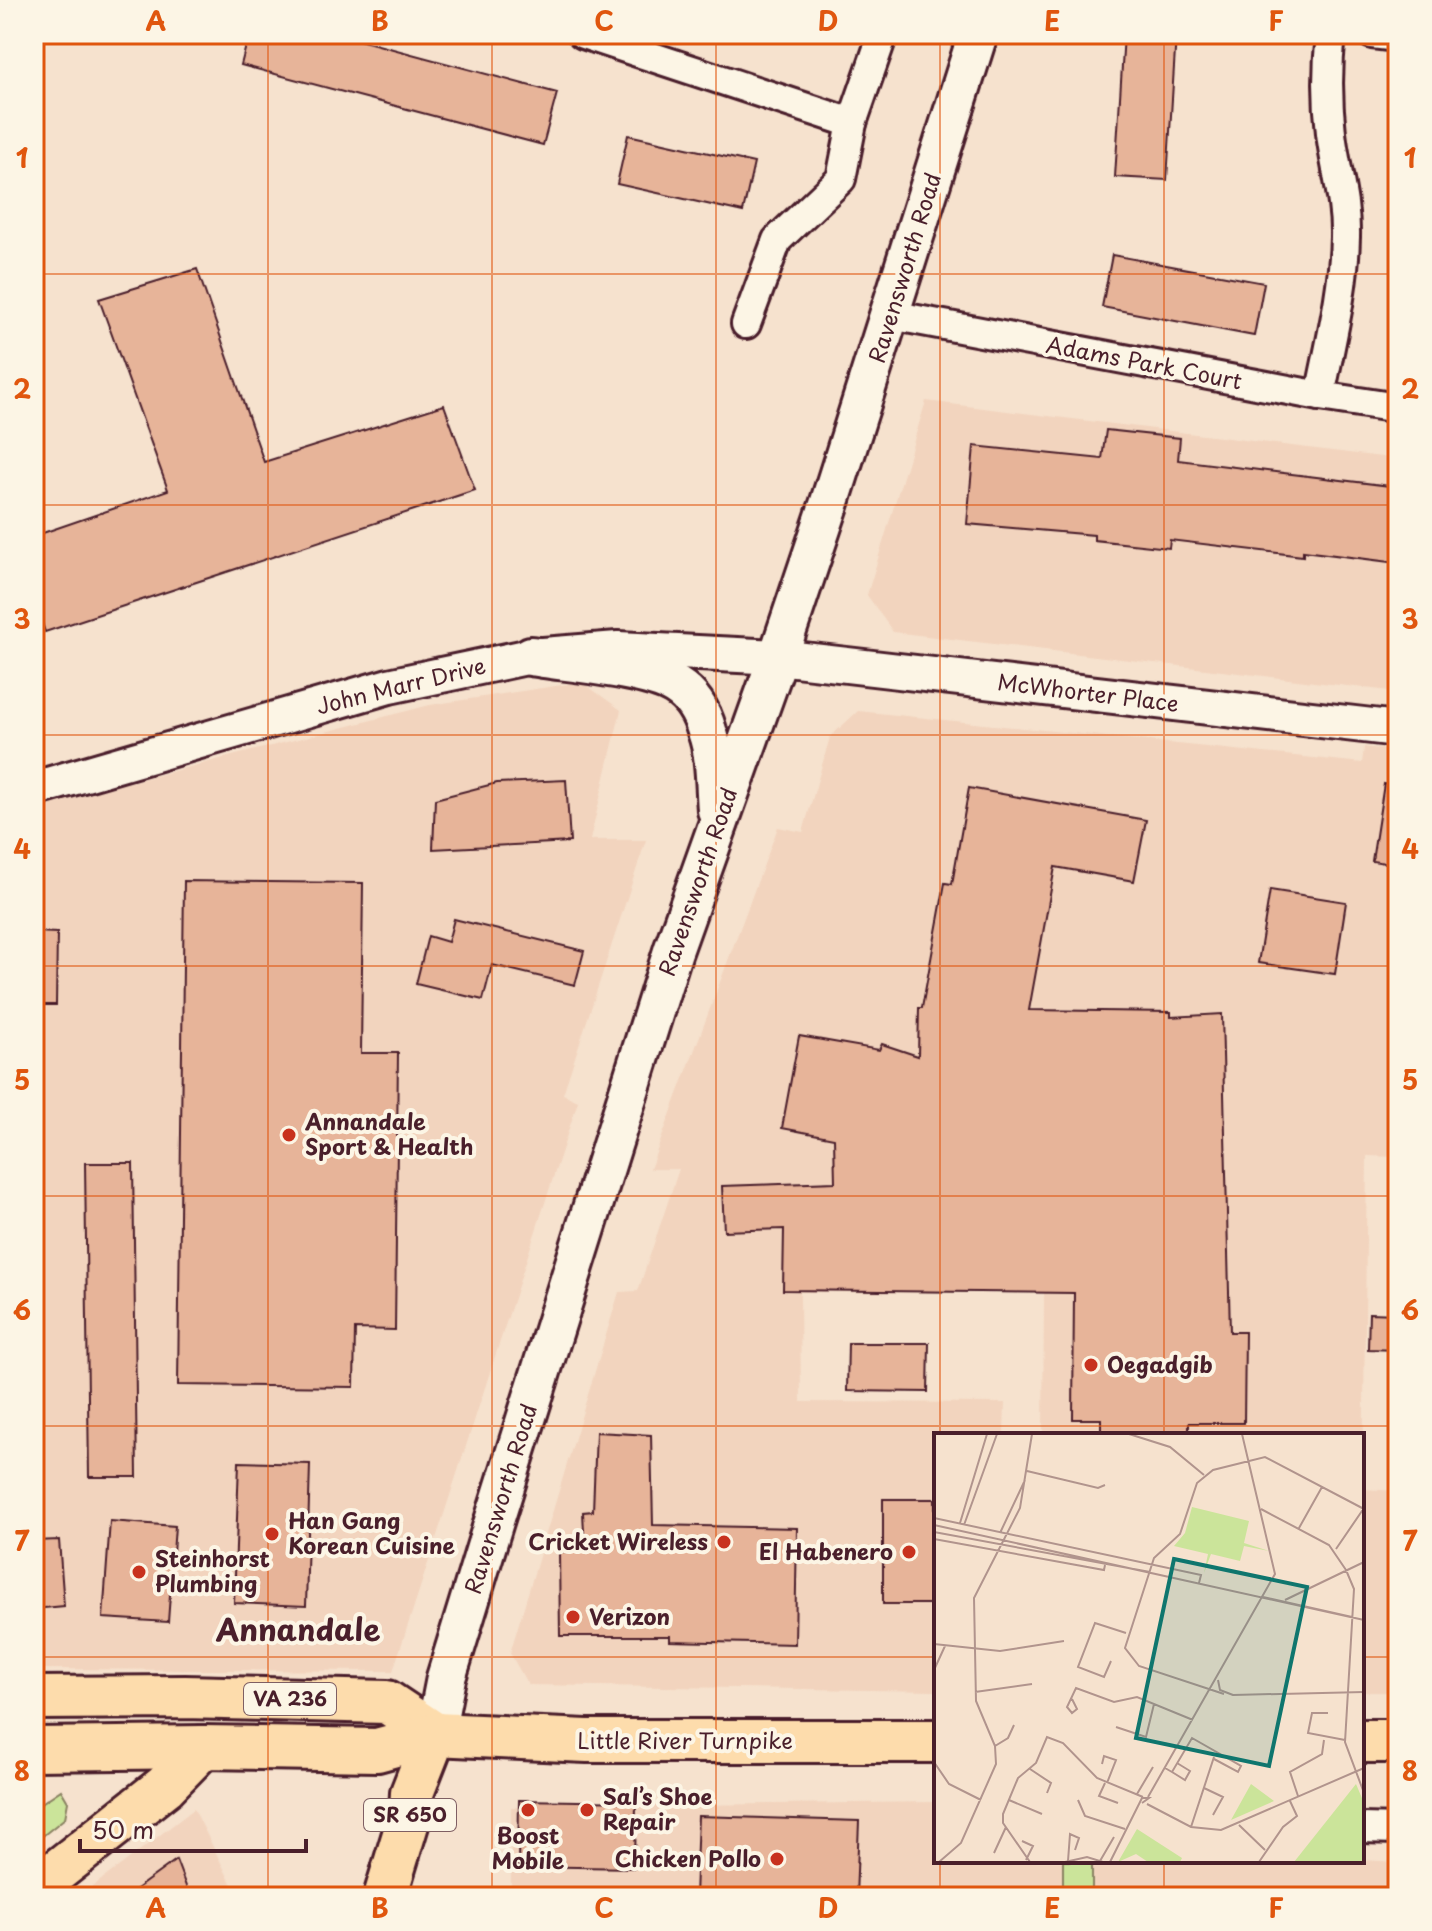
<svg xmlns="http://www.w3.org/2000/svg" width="1432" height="1931" viewBox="0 0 1432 1931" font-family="'Playpen Sans',sans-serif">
	<rect width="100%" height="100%" fill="#f6e2ce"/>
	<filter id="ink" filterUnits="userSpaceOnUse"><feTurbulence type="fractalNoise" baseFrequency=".0125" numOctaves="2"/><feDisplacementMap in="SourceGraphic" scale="16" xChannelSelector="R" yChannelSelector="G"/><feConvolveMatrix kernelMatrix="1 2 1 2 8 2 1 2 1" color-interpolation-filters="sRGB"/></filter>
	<g filter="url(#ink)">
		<g fill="#f2d4be">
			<path d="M926,401l472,58v233l-505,-60 -26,-37z"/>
			<path d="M582,682l39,28 -31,130h56l-83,254 15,7 -185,570 -359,-2v-862l396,-102z"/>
			<path d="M858,711l504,52 2,-16 34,4v406l-31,-1 -4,333 35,2v201h-36v-257h-319l1,-142 -244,-1 1,110 204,1 -1,32h-68v256l-408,-6 -18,-32 109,-361 19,-1 41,-122h-29l128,-342 25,5 27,-95z"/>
			<path d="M936,1802v59h127v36h-552v-90z"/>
			<path d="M194,1809l44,88h-159z"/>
			<path d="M1362,1860l36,2v35h-306v-36z"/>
		</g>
		<g fill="#cbe49a" stroke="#8a8262" stroke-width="2">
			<path d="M61,1790l7,12 -3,16 -31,25v-35z"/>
			<rect x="1063" y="1861" width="29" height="36"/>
		</g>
		<g fill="#e7b499" stroke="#4a1f2b" stroke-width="2">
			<path d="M249,34h88l220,59 -14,52 -302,-80z"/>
			<path d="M1124,34h52l-9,146 -52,-3z"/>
			<path d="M628,135l126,28 -11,49 -126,-28z"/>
			<path d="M1112,255l152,28 -10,53 -152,-29z"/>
			<path d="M197,269l67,193 180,-57 31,85 -430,142 -11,-33v-63l134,-46 -69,-191z"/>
			<path d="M1106,430l74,8 -2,22 220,27v76l-95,-12v5l-133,-16 -1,8 -75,-8v-5l-127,-11 7,-78 128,13z"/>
			<path d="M566,780l4,62 -137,7 2,-50 62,-16z"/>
			<path d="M1384,784l14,2v79l-26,-4z"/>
			<path d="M969,788l177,32 -12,61 -79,-14 -26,143 142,2v5l51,-3 8,318h15l-1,91h-55v12h-88v-16h-28l1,-126 -291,-3 1,-61 -60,2 -2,-45 113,-4 -1,-44 -52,-10 17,-92 80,14 3,-6 36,12 1,-48h3l23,-125 7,1z"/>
			<path d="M184,881l179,2 -2,170h37l-3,277 -40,-1 -1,58 -176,-2z"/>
			<path d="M1270,890l76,12 -11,72 -77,-11z"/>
			<path d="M454,919l130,32 -9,34 -83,-20 -9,35 -67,-16 12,-48 20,6z"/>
			<path d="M34,932l23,1 -1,72h-22z"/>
			<path d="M85,1163h48l4,314h-48z"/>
			<path d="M1369,1313l29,1v36l-30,-1z"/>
			<path d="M848,1343h81l-1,49 -81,-1z"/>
			<path d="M596,1432l55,3 2,90 144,3 -2,116 -125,-3v-5h-110l-1,-84 26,-1 -2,-39 10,-1z"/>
			<path d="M239,1462l71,2 -4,142 -72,-3z"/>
			<rect x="883" y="1499" width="52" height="105"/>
			<path d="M110,1521l65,5 -7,96 -65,-4z"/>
			<path d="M59,1540l5,66 -30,3v-68z"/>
			<path d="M519,1800l117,2 -1,66 -117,-2z"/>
			<path d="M698,1816l161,5 -3,76h-161z"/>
			<path d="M176,1860l14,37h-65z"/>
		</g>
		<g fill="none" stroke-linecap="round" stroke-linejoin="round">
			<defs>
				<g id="minor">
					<path d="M583,34l269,89 31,-89"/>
					<path d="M1372,34l26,3"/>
					<path d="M891,315l429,81 78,12"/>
					<path d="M746,324l31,-84 64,-61 11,-56"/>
					<path d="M1320,396c10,-52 24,-106 25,-159 1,-36 -10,-69 -14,-104 -4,-34 -4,-66 0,-99"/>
					<path d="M1362,1828l36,1"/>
				</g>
				<path id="tertiary" d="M34,789l355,-103 142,-30 87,-7 160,8 620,72"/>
				<g id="secondary">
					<path d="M531,656c35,6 117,12 145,30 16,10 26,27 31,45 9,25 8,53 10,79"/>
					<path d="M435,1734l11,-56 49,-160 178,-567 105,-294 52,-155 148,-468"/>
				</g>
				<g id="primary">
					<path d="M34,1698l151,-1 202,5 48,32"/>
					<path d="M1362,1741h36"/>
					<path d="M34,1749l169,-2 174,3 58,-16 152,7h349"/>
					<path d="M34,1889l131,-103 38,-39"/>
					<path d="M385,1897l26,-86 1,-18 23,-59"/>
				</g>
			</defs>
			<use href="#minor" stroke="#4a1f2b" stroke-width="34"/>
			<use href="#tertiary" stroke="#4a1f2b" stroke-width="40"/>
			<use href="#secondary" stroke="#4a1f2b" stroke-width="44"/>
			<use href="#primary" stroke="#4a1f2b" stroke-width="48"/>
			<use href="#minor" stroke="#fcf5e5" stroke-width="28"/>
			<use href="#tertiary" stroke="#fcf5e5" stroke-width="34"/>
			<use href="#secondary" stroke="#fcf5e5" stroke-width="38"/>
			<use href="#primary" stroke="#fddcac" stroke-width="42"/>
		</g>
	</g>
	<path fill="none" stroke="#e0560e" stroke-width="2" stroke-opacity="0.55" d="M268,34v1863M492,34v1863M716,34v1863M940,34v1401M1164,34v1401M34,274h1364M34,505h1364M34,735h1364M34,966h1364M34,1196h1364M34,1426h1364M34,1657h902M1362,1657h36M940,1861v36M1164,1861v36"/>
	<g fill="#c8321e" stroke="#fcf5e5" stroke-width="3">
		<circle cx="289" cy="1135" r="8"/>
		<circle cx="1091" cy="1365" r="8"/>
		<circle cx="272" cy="1534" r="8"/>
		<circle cx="724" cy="1542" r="8"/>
		<circle cx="909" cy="1552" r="8"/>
		<circle cx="139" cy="1572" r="8"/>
		<circle cx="573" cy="1617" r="8"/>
		<circle cx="528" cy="1810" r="8"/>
		<circle cx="587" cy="1810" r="8"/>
		<circle cx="777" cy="1859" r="8"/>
	</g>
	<g text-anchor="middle" stroke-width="8" stroke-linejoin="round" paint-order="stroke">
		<g fill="#fcf5e5" stroke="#7f5f63" stroke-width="2">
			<rect x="244" y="1683" width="92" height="32" rx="6"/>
			<rect x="364" y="1799" width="92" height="32" rx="6"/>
		</g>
		<g font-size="20" font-weight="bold" fill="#4a1f2b">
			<text x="290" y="1706">VA 236</text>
			<text x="410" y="1822">SR 650</text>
		</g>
		<g font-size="22" fill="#4a1f2b" stroke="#fcf5e5">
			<text transform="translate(905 268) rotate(-73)" y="8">Ravensworth Road</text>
			<text transform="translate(1144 363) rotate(11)" y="8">Adams Park Court</text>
			<text transform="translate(401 686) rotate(-14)" y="8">John Marr Drive</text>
			<text transform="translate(1088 693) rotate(7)" y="8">McWhorter Place</text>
			<text transform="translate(698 882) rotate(-71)" y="8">Ravensworth Road</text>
			<text transform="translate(501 1499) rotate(-73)" y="8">Ravensworth Road</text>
			<text x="685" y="1749">Little River Turnpike</text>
		</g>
		<g font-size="22" font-weight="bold" fill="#4a1f2b" stroke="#fcf5e5" text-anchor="start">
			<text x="305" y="1130">Annandale<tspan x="305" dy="25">Sport &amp; Health</tspan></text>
			<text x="1107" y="1373">Oegadgib</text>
			<text x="288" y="1529">Han Gang<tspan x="288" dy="25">Korean Cuisine</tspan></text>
			<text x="708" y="1550" text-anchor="end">Cricket Wireless</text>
			<text x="893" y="1560" text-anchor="end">El Habenero</text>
			<text x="155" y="1567">Steinhorst<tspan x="155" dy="25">Plumbing</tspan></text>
			<text x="589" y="1625">Verizon</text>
			<text x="603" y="1805">Sal’s Shoe<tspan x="603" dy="25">Repair</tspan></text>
			<text x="528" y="1844" text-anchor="middle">Boost<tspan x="528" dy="25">Mobile</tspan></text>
			<text x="761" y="1867" text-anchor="end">Chicken Pollo</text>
		</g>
		<g font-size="30" font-weight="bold" fill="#4a1f2b" stroke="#fcf5e5">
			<text x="298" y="1641">Annandale</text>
		</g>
	</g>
	<g transform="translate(934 1433)">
		<rect width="430" height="430" fill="#f6e2ce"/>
		<path d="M258,74l57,14 -5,22 25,8 -25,-5 -4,15 -29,-7 -7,19 4,-19 -34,-8 11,-13zM317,351l23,17 -43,19zM422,351l8,19v59h-70zM203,396l45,29 -2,4h-32l-12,-8 -18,8z" fill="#cbe49a"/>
		<path fill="none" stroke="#b1948d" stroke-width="2" d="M195,1l41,13 34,28M93,38l71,17 7,-3M327,76l68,36 17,25M0,85l267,57 -2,8M26,90l27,-89M0,92l430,95M30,92l33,-91M365,95l23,-41M0,99l216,40M66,100l25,-53M0,106l170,31 1,-5M402,116l28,-41M412,137l8,19 -9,153 19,51M329,164l89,20M351,167l79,-38M0,211l66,7 64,-10M177,228l-7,16 -26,-10 17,-44 31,10M0,237l11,-24M284,247l2,10 13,5M41,259l57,-8M290,261l-85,-28 -14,-18 29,-90 26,-24 17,-51 16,-13 52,-13 99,52M299,262l131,-3M138,266l5,10 -5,4 -5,-6 9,-19 38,14 23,-5 56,23M394,280h-16l-4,20 37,7M182,294l30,10 8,-33M61,313l13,-8 6,-13M0,329l15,22 32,16M168,331l2,-8 12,4 -9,23M231,335l7,4 20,-34 49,28 -3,6 -24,-13M96,336l21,14 -4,10M238,339l13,8 5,-9 -13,-8M171,350l-6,13 19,7M270,355l19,9 -10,18M203,361l16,-27M364,363l-8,-24 32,-18 2,-14M214,364l127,-223 -33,-140M75,367l33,14M144,367l7,16 40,13M213,371l44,23 30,3 143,-62M305,392l26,25M257,394l23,-70M88,408l11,5 -7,14M60,420l12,-26M134,428l2,-27 9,4 -4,12M166,428l14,-24M5,429l22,-19 35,-79 -1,-18 -19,-45 -2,-103 46,-90 12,-74M96,429l-27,-39v-9l15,-36 18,-15 11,-26 16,6 34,35 46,19M131,429l22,-5 16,5M176,429l32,-64h7l-7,5M325,429l24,-35 14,-11 -7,-15"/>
		<path fill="#0f766e" fill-opacity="0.15" stroke="#0f766e" stroke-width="4" d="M240,126l133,28 -38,179 -133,-28z"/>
		<rect width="430" height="430" fill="none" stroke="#4a1f2b" stroke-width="4"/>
	</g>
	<rect width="1432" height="1931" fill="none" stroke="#fcf5e5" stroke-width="88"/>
	<path d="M80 1839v12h226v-12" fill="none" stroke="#4a1f2b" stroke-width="4"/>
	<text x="92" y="1839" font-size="24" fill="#4a1f2b" stroke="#fcf5e5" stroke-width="6" paint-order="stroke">50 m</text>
	<rect x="44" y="44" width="1344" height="1843" fill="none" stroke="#e0560e" stroke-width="3"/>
	<g font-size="26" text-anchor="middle" font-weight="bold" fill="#e0560e">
		<text x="156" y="31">A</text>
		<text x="380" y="31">B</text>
		<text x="604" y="31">C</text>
		<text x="828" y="31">D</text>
		<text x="1052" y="31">E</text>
		<text x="1276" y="31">F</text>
		<text x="22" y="168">1</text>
		<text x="1410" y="168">1</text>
		<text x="22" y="399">2</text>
		<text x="1410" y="399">2</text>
		<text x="22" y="629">3</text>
		<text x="1410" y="629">3</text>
		<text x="22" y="859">4</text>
		<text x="1410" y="859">4</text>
		<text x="22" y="1090">5</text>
		<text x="1410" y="1090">5</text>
		<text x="22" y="1320">6</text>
		<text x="1410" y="1320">6</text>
		<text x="22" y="1551">7</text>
		<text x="1410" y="1551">7</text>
		<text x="22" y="1781">8</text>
		<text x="1410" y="1781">8</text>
		<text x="156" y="1918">A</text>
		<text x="380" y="1918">B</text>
		<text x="604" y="1918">C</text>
		<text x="828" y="1918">D</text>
		<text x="1052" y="1918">E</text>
		<text x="1276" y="1918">F</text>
	</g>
</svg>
